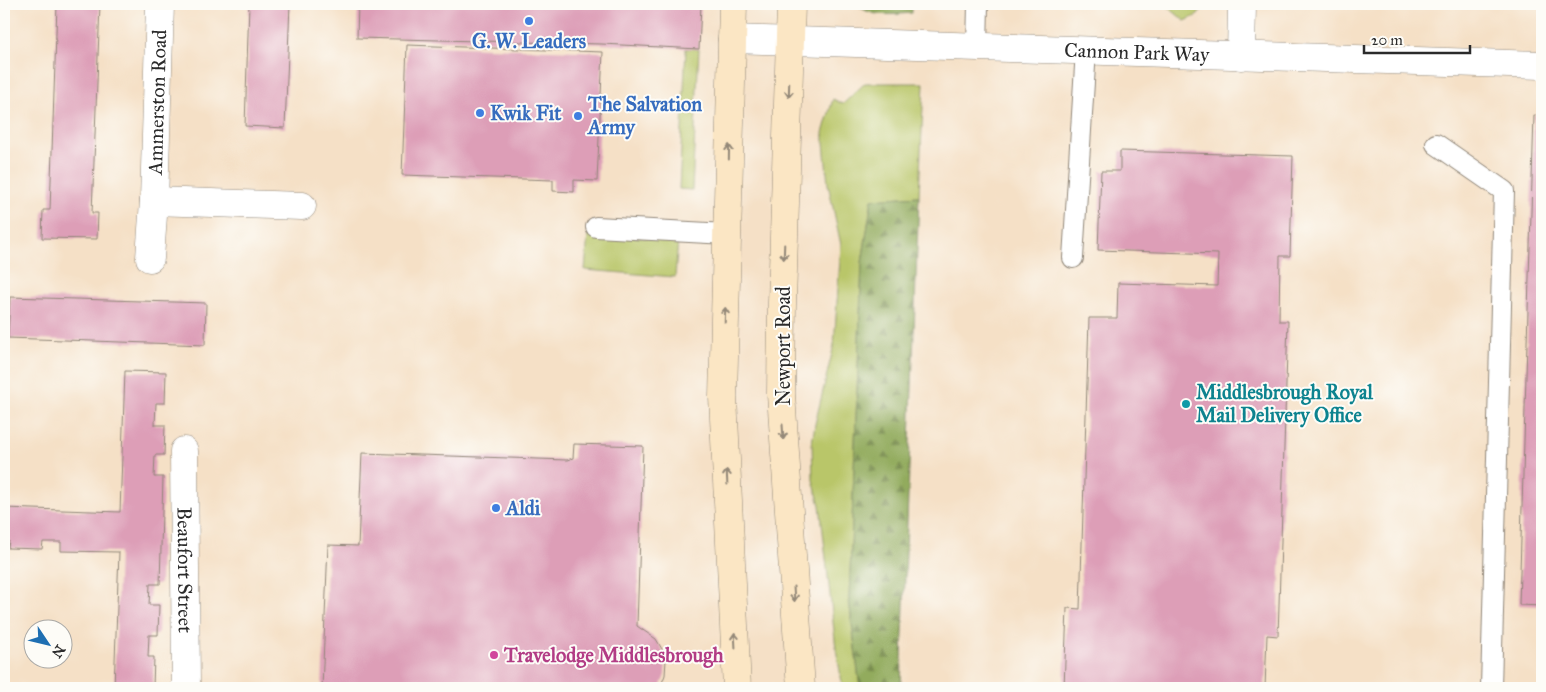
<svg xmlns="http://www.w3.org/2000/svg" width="1546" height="692" viewBox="0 0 1546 692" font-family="'IM FELL Great Primer',serif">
	<defs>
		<pattern id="forest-firs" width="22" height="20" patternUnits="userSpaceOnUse" patternTransform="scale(1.25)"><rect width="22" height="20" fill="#92ab5d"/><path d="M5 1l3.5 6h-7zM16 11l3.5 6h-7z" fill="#778b4d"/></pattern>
	</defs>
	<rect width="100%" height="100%" fill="#fdfcf7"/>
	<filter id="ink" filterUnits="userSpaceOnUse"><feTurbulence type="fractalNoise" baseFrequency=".02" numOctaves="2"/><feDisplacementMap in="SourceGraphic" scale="10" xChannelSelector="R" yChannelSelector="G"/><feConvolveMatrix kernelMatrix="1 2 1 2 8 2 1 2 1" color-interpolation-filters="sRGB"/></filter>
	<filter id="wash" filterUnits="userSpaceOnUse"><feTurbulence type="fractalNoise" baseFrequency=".0096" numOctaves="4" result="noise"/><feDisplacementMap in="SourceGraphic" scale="20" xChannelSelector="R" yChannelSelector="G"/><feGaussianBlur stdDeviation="1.12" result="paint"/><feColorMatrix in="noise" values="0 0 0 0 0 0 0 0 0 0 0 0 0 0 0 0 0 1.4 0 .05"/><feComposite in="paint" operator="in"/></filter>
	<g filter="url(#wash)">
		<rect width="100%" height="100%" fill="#f5e0c6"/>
		<g fill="#b9c669" stroke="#72784a">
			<path d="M1164,4h41l-7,11 -13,6z"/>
			<path d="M686,48l13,1 -7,141 -13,-1z"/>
			<path d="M865,83h59l-5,113 -47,3 -10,64 -13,336 11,89h-17l-7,-39 -16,-144 -7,-25 -1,-37 3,-19 19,-79 7,-100 -13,-61 -5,-51 10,-34 10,5z"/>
			<path d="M588,234l90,6 -3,37 -90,-7z"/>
		</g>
		<g fill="url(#forest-firs)" stroke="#5e6b44">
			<path d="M857,4h55v9c-17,1 -42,6 -55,-9z"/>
			<path d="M919,196l-18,492h-41l-11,-89 13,-336 10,-64z"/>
		</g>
		<g id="blocks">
			<g fill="#dd9eb7">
				<path d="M57,4h43l-8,209h6l-1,26 -55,-1 1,-28h7z"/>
				<path d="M249,4h41l-5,124 -40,-2z"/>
				<path d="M358,4h343l-2,45 -97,-5 -245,-6z"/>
				<path d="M407,45l196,7 -6,129 -23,-1v12l-21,-1v-11l-151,-5z"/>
				<path d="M1534,115l8,1v490l-23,-1z"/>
				<path d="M1120,151l173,5 -3,100h-10l-1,65h9l-10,315 -11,-1 -2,53h-201l3,-80 13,1 9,-291h28l1,-35 99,3 1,-32 -120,-4 3,-79h19z"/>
				<path d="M10,297l196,6 -1,42 -197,-7z"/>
				<path d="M125,371l41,1 -1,31h-9l-1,22h10l-1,30h-9l-1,22h9l-3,107h-10l-1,21h10l-1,30h-9l-1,22h6l-1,31h-39l5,-136 -58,-1v-9h-18l-1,7 -34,-1 1,-7h-5v-33l116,4z"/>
				<path d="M574,444l69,2 -6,180 19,13 6,10 4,11 -1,15 -5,13h-338l6,-143 30,1 4,-93 205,7 6,-2z"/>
			</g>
		</g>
	</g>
	<g filter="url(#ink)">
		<use href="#blocks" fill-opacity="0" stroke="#908678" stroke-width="1"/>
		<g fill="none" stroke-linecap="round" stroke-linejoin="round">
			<defs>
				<g id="lane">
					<path d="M977,47l1,-43"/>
					<path d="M1436,144l68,47 -13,497"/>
					<path d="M596,227l131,7"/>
					<path d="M1073,258l13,-208"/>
				</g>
				<g id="street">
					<path id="s1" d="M732,39l810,26"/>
					<path d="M1241,56l1,-52"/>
					<path d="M154,201l148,5"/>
					<path id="s2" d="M150,258l4,-57 6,-197"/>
					<path id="s3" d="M184,451l2,237"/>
				</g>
				<g id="secondary">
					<path d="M733,4l-10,393 14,291"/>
					<path d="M791,4l-9,299 -1,91 20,294"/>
				</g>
			</defs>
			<use href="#lane" stroke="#908678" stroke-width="22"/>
			<use href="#street" stroke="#908678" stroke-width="29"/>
			<use href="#secondary" stroke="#908678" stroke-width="29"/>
			<use href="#lane" stroke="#fff" stroke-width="20"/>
			<use href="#street" stroke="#fff" stroke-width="28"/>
			<use href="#secondary" stroke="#fbe6c4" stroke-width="28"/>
		</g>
		<defs><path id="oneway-shaft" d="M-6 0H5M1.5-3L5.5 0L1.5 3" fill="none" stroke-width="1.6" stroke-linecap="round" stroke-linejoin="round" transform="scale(1.25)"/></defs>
		<g stroke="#938878">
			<use href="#oneway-shaft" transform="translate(789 90) rotate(92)"/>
			<use href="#oneway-shaft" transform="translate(729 152) rotate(-89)"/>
			<use href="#oneway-shaft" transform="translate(784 252) rotate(92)"/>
			<use href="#oneway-shaft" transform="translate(725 315) rotate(-88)"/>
			<use href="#oneway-shaft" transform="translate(783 432) rotate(86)"/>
			<use href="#oneway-shaft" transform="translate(727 477) rotate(-93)"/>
			<use href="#oneway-shaft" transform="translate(794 594) rotate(86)"/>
			<use href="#oneway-shaft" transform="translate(735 640) rotate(-93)"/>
		</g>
	</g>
	<g fill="#3f7fe0" stroke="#fdfcf7" stroke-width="2">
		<circle cx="529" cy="21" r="5"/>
		<circle cx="480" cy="113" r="5"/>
		<circle cx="578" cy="116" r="5"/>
		<circle cx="496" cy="508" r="5"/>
	</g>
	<circle fill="#0f9aa8" stroke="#fdfcf7" stroke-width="2" cx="1186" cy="404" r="5"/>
	<circle fill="#d1479c" stroke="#fdfcf7" stroke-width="2" cx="494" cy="655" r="5"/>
	<g text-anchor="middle" stroke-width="4" stroke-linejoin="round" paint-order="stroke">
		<g font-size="20" font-weight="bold" fill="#366cbe" stroke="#fdfcf7" text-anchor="start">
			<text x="529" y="48" text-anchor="middle">G. W. Leaders</text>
			<text x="588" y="111">The Salvation<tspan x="588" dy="23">Army</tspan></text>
			<text x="490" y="120">Kwik Fit</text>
			<text x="506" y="515">Aldi</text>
		</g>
		<g font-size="20" fill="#2b2b2b" stroke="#fdfcf7">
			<text dy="7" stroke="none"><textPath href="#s1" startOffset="405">Cannon Park Way</textPath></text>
			<text dy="7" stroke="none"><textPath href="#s2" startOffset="156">Ammerston Road</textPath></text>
			<text transform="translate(783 346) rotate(-90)" y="7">Newport Road</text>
			<text dy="7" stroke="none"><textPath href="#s3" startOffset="119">Beaufort Street</textPath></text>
		</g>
		<g font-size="20" font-weight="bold" fill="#0d838f" stroke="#fdfcf7" text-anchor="start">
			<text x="1196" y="399">Middlesbrough Royal<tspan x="1196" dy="23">Mail Delivery Office</tspan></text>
		</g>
		<g font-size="20" font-weight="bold" fill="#b23c85" stroke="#fdfcf7" text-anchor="start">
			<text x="504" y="662">Travelodge Middlesbrough</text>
		</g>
	</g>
	<rect width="1546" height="692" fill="none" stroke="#fdfcf7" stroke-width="20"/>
	<g transform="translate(48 644) rotate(125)"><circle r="24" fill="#fdfcf7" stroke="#a9a8a5"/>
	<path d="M0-4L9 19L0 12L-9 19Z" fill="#1f6fb2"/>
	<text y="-8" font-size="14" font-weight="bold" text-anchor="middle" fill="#2b2b2b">N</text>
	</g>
	<path d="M1364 45v8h106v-8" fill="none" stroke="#2b2b2b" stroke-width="2.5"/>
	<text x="1371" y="45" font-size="15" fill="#2b2b2b" stroke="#fdfcf7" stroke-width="4" paint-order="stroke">20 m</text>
</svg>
